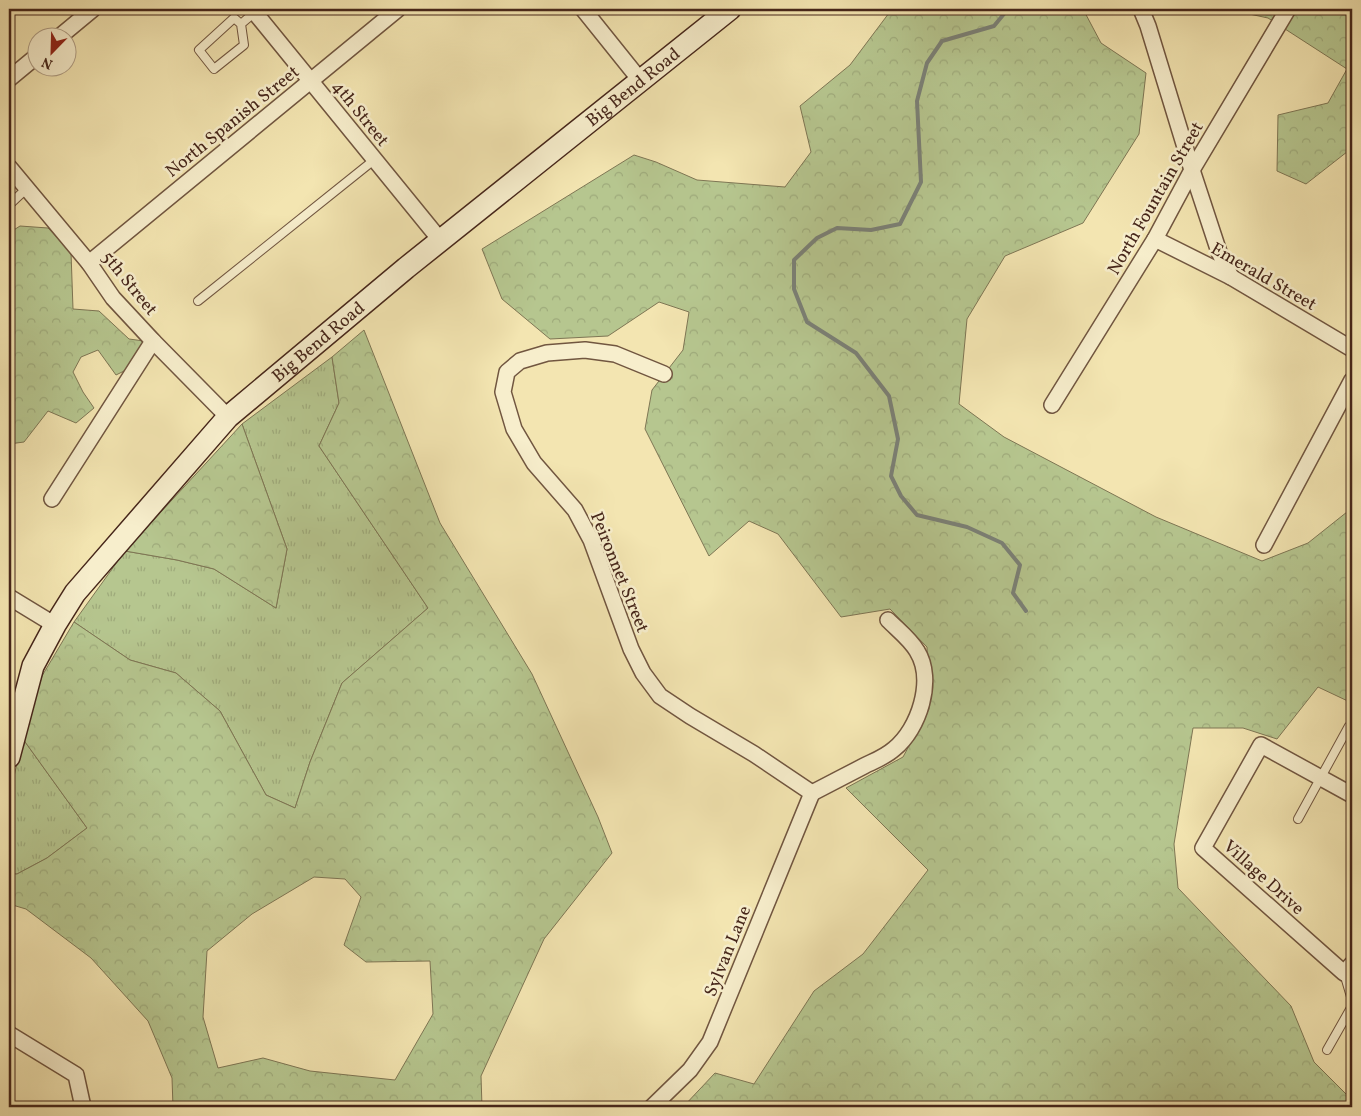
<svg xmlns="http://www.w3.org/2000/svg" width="1361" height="1116" viewBox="0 0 1361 1116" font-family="Vollkorn,serif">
	<defs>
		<pattern id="grass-tufts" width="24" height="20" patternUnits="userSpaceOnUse" patternTransform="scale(1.25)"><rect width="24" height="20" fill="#b6c68f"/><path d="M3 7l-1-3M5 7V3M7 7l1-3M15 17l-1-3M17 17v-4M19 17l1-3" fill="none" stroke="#9eaa7b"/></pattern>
		<pattern id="forest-crowns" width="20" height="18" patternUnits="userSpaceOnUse" patternTransform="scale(1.25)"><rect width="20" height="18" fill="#b6c68f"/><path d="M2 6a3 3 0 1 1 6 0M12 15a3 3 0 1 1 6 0" fill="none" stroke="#9eaa7b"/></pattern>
	</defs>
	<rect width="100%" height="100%" fill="#f3e5b1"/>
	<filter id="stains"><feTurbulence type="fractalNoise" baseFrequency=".004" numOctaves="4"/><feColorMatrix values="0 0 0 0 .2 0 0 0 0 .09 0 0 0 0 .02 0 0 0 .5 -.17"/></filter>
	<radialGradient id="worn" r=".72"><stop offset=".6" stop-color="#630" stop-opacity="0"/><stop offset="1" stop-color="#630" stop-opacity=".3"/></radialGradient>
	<g fill="url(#grass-tufts)" stroke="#7e7654">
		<path d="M332,357l7,46 -20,43 109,162 -86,75 -32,79 -15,46 -29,-13 -46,-84 -44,-38 -46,-13 -56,-38 51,-71 52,9 37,9 62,39 11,-59 -45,-125z"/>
		<path d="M23,739l64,89 -40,30 -30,16h-8v-77z"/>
	</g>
	<g fill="url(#forest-crowns)" stroke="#7e7654" fill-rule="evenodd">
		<path d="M892,9h191l18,34 45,30 -7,61 -56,89 -78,33 -38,63 -8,85 45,33 152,80 106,44 46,-18 44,-35v95l-2,43 2,2v55l-34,-16 -41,52 -34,-11h-50l-19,116 4,44 113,118 23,56 33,33 5,12h-669l32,-34 39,11 60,-93 49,-37 65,-84 -82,-82 57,-31 26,-48 -2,-62 -37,-38 -49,8 -63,-83 -29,-13 -40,35 -64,-127 7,-39 31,-40 6,-38 -30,-10 -51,34 -58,3 -48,-40 -20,-50 152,-94 22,7 41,18 88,7 26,-35 -11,-46 50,-41z"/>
		<path d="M1226,9h126v139l-46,36 -29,-13 1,-56 50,-12 19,-34 -79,-51z"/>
		<path d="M20,226l28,2 23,24 2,57 26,2 30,28 15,2 -14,27 -14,7 -18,-25 -17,7 -8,15 10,20 11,16 -18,15 -28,-12 -24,31 -15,2v-211z"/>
		<path d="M364,330l76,193 92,151 66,143 14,36 -68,86 -63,137 1,31h-309l-1,-29 -24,-57 -57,-63 -65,-49 -17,-5v-30h8l30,-16 40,-30 -64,-89 19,-63 32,-54 56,38 46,13 44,38 46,84 29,13 15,-46 32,-79 86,-75 -109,-162 20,-43 -7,-46zM314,877l31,2 16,18 -17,48 22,17 64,-1 3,53 -38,66 -85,-9 -47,-13 -45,10 -15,-51 4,-66 45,-37z"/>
		<path d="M242,424l45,125 -11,59 -62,-39 -37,-9 -52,-9z"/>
	</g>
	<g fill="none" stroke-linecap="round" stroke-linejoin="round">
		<path stroke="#7b8177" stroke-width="4" d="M1008,9l-14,17 -52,15 -15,22 -10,38 4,81 -21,42 -29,6 -34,-2 -20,10 -23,22v29l13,33 49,31 33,43 9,43 -7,37 10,20 16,19 50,12 35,16 18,22 -7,28 13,18"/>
		<defs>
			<g id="lane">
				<path d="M241,24l-7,-6 -35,32 15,19 30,-24 -3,-21 14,-12"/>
				<path d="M9,205l17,-16"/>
				<path d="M198,301l176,-141"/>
				<path d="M1298,819l51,-93"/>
				<path d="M1344,973l8,27"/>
				<path d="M1327,1050l25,-44"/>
			</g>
			<g id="street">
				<path d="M252,9l189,232"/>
				<path d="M583,9l57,71"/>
				<path d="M1141,9l7,17 44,144 27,82 12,25"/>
				<path d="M58,38l35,-29"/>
				<path d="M9,79l29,-24"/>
				<path d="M9,167l80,96 24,35 40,43 75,76"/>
				<path d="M1155,239l76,38 121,72"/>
				<path d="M89,263l309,-254"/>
				<path d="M664,374l-49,-20 -30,-4 -38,3 -27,8 -13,11 -4,20 11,37 20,34 41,47 16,30 40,109 12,24 17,23 30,20 64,38 58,39"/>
				<path d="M1052,405l103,-166 37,-69 96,-161"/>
				<path d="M52,499l101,-158"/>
				<path d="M1264,545l88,-165"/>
				<path d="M9,597l46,28"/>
				<path d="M812,793c17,-9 35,-18 52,-27 10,-5 21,-9 30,-17 25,-20 41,-69 23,-98 -7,-12 -19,-21 -29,-31"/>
				<path d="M1352,795l-91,-50 -58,103 141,125 8,-9"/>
				<path d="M9,1034l67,41 7,32"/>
				<path d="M652,1107l38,-37 20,-28 102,-249"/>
			</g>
			<g id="secondary">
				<path id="s1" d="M9,757l24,-91 22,-41 20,-32 153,-176 178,-149 324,-259"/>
			</g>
		</defs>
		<use href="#lane" stroke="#715640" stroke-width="10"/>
		<use href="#street" stroke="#715640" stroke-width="18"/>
		<use href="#secondary" stroke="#46261a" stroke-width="24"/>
		<use href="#lane" stroke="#f7eecc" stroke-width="8"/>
		<use href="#street" stroke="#f7eecc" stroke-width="15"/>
		<use href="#secondary" stroke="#f7eecc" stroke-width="21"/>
	</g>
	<g text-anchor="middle" stroke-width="5" stroke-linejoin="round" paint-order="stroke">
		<g font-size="18" fill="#46261a" stroke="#f7eecc">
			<text dy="6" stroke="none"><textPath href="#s1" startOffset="934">Big Bend Road</textPath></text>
			<text transform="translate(361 113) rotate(51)" y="6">4th Street</text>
			<text transform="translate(232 121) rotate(-39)" y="6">North Spanish Street</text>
			<text transform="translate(1155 198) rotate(-60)" y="6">North Fountain Street</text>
			<text transform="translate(1264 276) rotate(30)" y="6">Emerald Street</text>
			<text transform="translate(130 283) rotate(51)" y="6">5th Street</text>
			<text dy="6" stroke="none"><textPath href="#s1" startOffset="529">Big Bend Road</textPath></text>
			<text transform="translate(620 572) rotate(68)" y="6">Peironnet Street</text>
			<text transform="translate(1264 877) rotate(42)" y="6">Village Drive</text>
			<text transform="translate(727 951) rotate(-68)" y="6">Sylvan Lane</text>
		</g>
	</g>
	<rect width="1361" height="1116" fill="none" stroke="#f3e5b1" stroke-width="30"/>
	<rect x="10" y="10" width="1341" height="1096" fill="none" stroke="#46261a" stroke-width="2.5"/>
	<rect x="15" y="15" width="1331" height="1086" fill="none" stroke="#46261a"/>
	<g transform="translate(52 52) rotate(203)"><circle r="24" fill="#f7eecc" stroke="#b09e85"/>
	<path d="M0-4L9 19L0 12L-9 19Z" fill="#8f2418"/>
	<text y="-8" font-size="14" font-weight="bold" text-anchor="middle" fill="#46261a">N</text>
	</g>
	<rect width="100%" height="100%" filter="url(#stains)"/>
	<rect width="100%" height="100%" fill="url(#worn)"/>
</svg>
